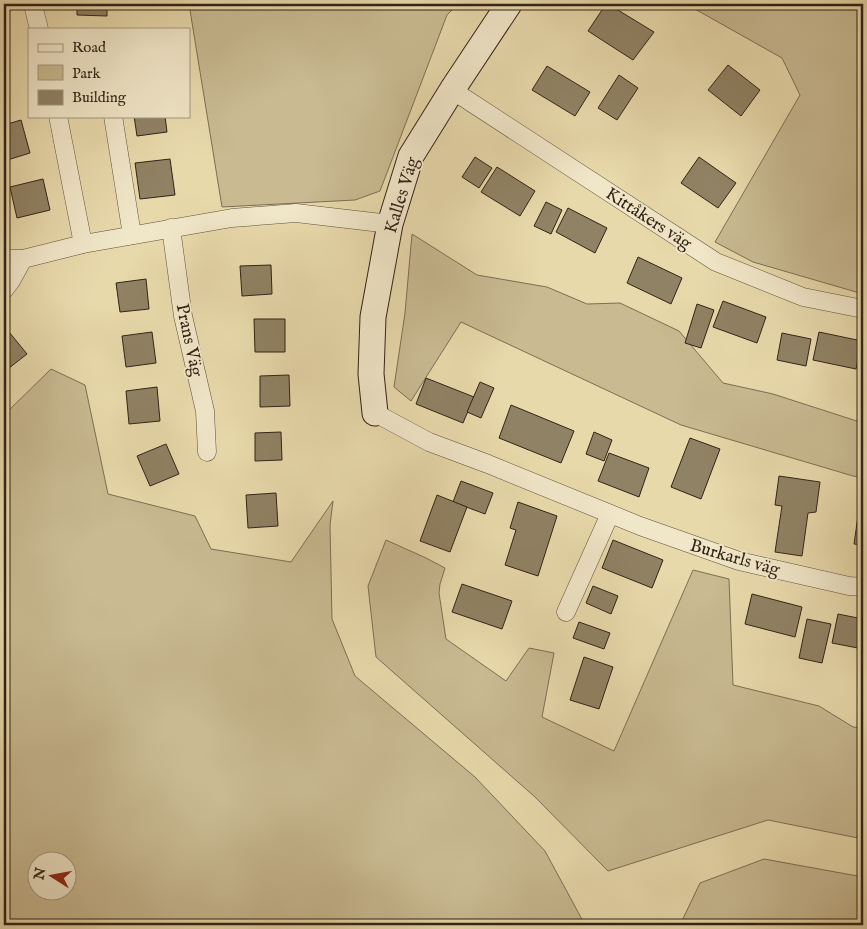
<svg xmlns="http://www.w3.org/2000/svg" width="867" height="929" viewBox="0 0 867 929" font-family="'IM FELL English',serif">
	<rect width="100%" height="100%" fill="#e8d9ab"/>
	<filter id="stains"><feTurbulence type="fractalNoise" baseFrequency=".004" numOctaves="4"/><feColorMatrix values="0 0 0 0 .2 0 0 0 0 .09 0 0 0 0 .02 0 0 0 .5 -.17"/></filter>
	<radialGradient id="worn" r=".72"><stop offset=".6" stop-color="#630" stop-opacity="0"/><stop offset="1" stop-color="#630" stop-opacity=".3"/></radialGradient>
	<g fill="#c9ba92" stroke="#7d6e54" fill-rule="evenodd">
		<path d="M189,4h269l-11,11 -67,176 -25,9 -133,7z"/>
		<path d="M686,4h177v290l-110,-32 -38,-20 85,-147 -18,-37z"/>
		<path d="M412,234l65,41 70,12 40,17 33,-1 59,28 44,52 50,11 90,29v55l-10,-2 -172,-51 -220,-103 -50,79 -17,-14 11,-74z"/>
		<path d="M51,369l34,16 23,109 87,22 16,33 80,13 42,-61 -3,24 2,94 23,57 120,101 70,74 40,74h-581v-510zM38,862h30v30h-30z"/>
		<path d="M386,540l40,18 19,10 -5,16 -1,9 7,46 60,42 23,-33 25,5 -12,64 72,34 79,-181 36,9 4,106 86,21 34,21 10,1v111l-95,-19 -160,51 -73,-74 -159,-140 -8,-71z"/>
		<path d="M764,859l99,18v48h-183l20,-42z"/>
	</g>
	<g fill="#908264" stroke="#312317">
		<path d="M77,4h30v12l-30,-1z"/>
		<path d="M606,4h2l46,28 -21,28 -45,-29z"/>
		<path d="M4,18l5,17 -5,1z"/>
		<path d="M728,65l32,25 -19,26 -33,-26z"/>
		<path d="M547,66l43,26 -15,24 -43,-26z"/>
		<path d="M619,75l19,13 -21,32 -19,-12z"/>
		<path d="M4,78l5,19 -5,1z"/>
		<path d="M134,116h31l2,16 -30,4z"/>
		<path d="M21,120l9,33 -26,8v-36z"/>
		<path d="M475,157l17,11 -13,20 -17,-11z"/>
		<path d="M699,157l37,26 -18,25 -37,-25z"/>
		<path d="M170,159l5,36 -35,4 -5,-36z"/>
		<path d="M497,167l38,24 -15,25 -39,-24z"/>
		<path d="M43,179l7,31 -33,8 -7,-31z"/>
		<path d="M546,202l16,8 -11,24 -17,-8z"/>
		<path d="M568,208l39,20 -12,25 -39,-21z"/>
		<path d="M638,257l44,21 -11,26 -44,-21z"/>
		<path d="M271,265l1,29 -30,2 -2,-30z"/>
		<path d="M146,279l3,30 -29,3 -4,-29z"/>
		<path d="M723,301l43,16 -9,26 -44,-16z"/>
		<path d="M697,304l17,6 -13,38 -16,-5z"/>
		<path d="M254,319h31v33h-30z"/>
		<path d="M5,327l22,27 -23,18v-44z"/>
		<path d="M152,332l4,31 -30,4 -4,-31z"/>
		<path d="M819,332l43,9 -6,28 -43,-9z"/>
		<path d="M782,333l29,6 -5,27 -29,-6z"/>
		<path d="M289,375l1,31 -30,1v-31z"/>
		<path d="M426,378l48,19 -11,26 -47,-19z"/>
		<path d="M480,382l14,6 -13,30 -14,-6z"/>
		<path d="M157,387l3,34 -31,3 -3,-33z"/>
		<path d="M511,405l63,26 -13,32 -62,-25z"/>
		<path d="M281,432l1,28 -27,1v-28z"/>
		<path d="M594,432l18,8 -8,21 -18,-7z"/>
		<path d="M690,438l30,11 -19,50 -30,-12z"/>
		<path d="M166,444l13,30 -29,12 -13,-30z"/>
		<path d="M609,453l40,15 -10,29 -41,-16z"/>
		<path d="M779,476l41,6 -4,30 -8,1 -6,43 -27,-4 7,-46 -7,-1z"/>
		<path d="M461,481l32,12 -8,21 -32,-12z"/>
		<path d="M276,493l2,33 -30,2 -2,-33z"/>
		<path d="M437,495l30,12 -17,45 -30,-11z"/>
		<path d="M861,495l2,1v49l-9,-1z"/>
		<path d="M518,502l39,14 -19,60 -33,-11 11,-35 -6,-2z"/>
		<path d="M613,540l50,20 -11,28 -50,-20z"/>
		<path d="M462,584l50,17 -10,28 -50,-17z"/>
		<path d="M593,586l25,10 -7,18 -25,-11z"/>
		<path d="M752,594l50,13 -7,30 -50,-13z"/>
		<path d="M838,614l25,5v30l-31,-6z"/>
		<path d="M807,619l24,5 -9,39 -23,-5z"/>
		<path d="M579,622l31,11 -6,16 -31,-11z"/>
		<path d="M584,657l29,10 -14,42 -29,-9z"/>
	</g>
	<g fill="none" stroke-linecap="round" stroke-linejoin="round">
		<defs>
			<g id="street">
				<path d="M33,5l6,24"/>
				<path d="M452,90l264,172 87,35 60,12"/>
				<path d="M58,116l25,128"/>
				<path d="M113,116l19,119"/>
				<path d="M171,228l12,88 22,95 2,41"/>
				<path d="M4,259h19l60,-15 149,-26 64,-5 94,11"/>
				<path d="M4,290l7,-9 12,-22"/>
				<path d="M375,413l54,29 59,22 152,62 99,35 110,25 14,1"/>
				<path d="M566,612l44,-98"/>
			</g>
			<path id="secondary" d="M375,413l-4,-39 2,-57 17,-93 21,-68 41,-66 57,-86"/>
		</defs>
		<use href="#street" stroke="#5f503c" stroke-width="19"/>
		<use href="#secondary" stroke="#312317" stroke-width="27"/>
		<use href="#street" stroke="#f0e6c8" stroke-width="18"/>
		<use href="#secondary" stroke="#f0e6c8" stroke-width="25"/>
	</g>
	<g text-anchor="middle" stroke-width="4" stroke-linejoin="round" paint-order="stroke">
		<g font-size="18" fill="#312317" stroke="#f0e6c8">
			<text transform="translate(401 195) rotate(-73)" y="6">Kalles Väg</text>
			<text transform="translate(649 218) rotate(33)" y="6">Kittåkers väg</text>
			<text transform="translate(190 340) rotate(78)" y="6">Prans Väg</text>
			<text transform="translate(735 557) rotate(16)" y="6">Burkarls väg</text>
		</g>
	</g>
	<rect width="867" height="929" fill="none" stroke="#e8d9ab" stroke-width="20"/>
	<rect x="5" y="5" width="857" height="919" fill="none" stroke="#312317" stroke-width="2.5"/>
	<rect x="10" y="10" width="847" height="909" fill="none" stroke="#312317"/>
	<rect x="28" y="28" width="162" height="90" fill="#f0e6c8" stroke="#a49881"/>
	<rect x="38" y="44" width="25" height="8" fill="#f0e6c8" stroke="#a49881"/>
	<text x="72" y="52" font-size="15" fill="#312317">Road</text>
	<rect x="38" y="65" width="25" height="15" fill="#c9ba92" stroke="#a49881"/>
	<text x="72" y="78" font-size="15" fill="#312317">Park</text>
	<rect x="38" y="90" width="25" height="15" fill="#908264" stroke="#a49881"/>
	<text x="72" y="102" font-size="15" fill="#312317">Building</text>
	<g transform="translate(52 876) rotate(281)"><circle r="24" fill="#f0e6c8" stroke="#a49881"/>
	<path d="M0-4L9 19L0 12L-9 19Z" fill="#8f2418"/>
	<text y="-8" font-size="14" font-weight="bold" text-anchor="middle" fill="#312317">N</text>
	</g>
	<rect width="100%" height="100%" filter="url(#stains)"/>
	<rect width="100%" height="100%" fill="url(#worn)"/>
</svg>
